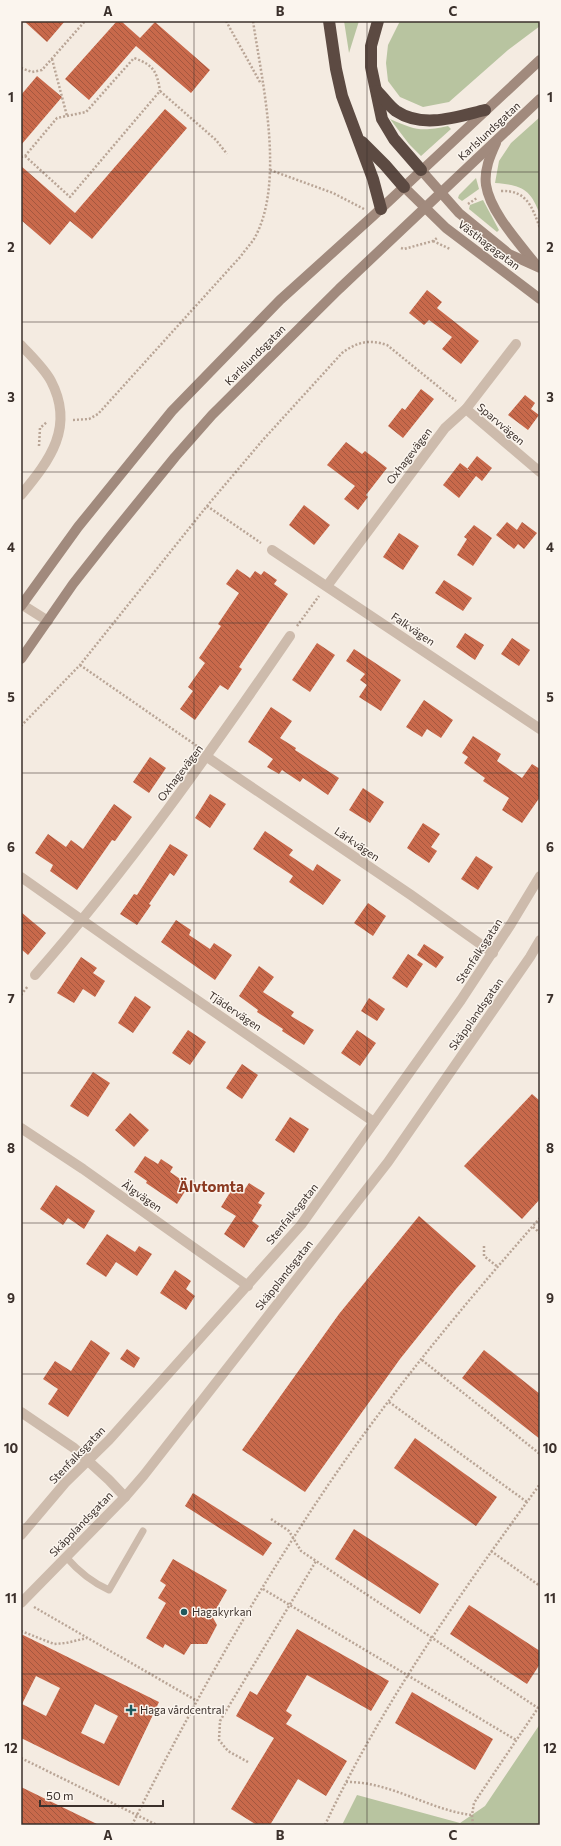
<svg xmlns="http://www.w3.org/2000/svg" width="561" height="1846" viewBox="0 0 561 1846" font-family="Commissioner,sans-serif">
	<defs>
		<pattern id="building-back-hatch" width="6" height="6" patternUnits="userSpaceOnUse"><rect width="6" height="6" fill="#c8694b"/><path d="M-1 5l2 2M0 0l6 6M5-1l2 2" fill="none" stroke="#a4573f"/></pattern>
	</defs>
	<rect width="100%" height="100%" fill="#f4ebe1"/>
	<g fill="#b8c4a0">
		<path d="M344,21h15l-10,32z"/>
		<path d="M400,21h140v5l-32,24 -59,52 -26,5 -23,-10 -12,-16 -2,-18 2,-18z"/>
		<path d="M540,117v98c-9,-26 -18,-30 -45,-32l4,-22 12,-18z"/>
		<path d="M390,119c25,11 31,13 58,7l3,3 -30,27 -12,-12z"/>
		<path d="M476,178l3,11 -17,12 -4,-3 1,-3z"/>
		<path d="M483,200l16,30 -2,2 -28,-23 1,-4z"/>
		<path d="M540,1724v101h-198l15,-30 103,28 25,-17z"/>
	</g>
	<g fill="url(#building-back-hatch)" fill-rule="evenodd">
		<path d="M24,21h41l-18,21z"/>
		<path d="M117,21h4l19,17 15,-16 55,48 -19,23 -55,-47 -47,54 -24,-21z"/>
		<path d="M37,76l25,21 -41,48v-50z"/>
		<path d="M165,109l22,19 -95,111 -22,-18 -20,24 -29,-25v-54l54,47z"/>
		<path d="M427,290l15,12 -5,6 42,33 -18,23 -19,-15 10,-12 -23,-17 -5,5 -15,-12z"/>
		<path d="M421,389l13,10 -31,39 -15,-12 14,-18 3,2z"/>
		<path d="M525,395l10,8 -4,6 8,6 -11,15 -20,-15z"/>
		<path d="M346,442l16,12 3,-3 22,17 -21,27 2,2 -10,13 -14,-11 11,-13 -28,-21z"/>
		<path d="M477,456l15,12 -10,13 -6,-5 -17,22 -16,-13 17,-22 12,9 -5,-3z"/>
		<path d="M304,505l26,20 -16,20 -25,-20z"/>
		<path d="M507,522l10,8 5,-8 15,11 -13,16 -6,-5 -4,5 -18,-14z"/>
		<path d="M474,525l18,13 -19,28 -16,-11 10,-16 -3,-2z"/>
		<path d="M399,533l20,13 -16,24 -20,-13z"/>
		<path d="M237,569l13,9 5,-7 6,4 3,-4 13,9 -3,4 14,10 -49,73 3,2 -14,21 -8,-5 -25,35 -15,-11 13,-18 -5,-4 17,-24 -6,-5 22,-32 -3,-2 21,-31 -13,-9z"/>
		<path d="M444,580l28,18 -9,13 -28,-18z"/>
		<path d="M465,633l19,12 -9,15 -19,-13z"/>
		<path d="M512,638l18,12 -11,16 -18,-12z"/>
		<path d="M317,643l18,12 -25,37 -18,-12z"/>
		<path d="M354,649l47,31 -20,31 -22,-14 8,-12 -7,-5 5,-6 -19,-13z"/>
		<path d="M424,700l29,20 -12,18 -14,-9 -5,8 -16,-10z"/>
		<path d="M271,707l21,14 -12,17 16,10 -1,2 44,28 -11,17 -25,-17 -3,4 -18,-12 -3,4 -12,-7 6,-8 -25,-17z"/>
		<path d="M473,736l28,18 -4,7 25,17 10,-14 8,5v28l-18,26 -20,-13 7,-12 -26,-17 2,-3 -21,-15 4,-6 -6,-4z"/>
		<path d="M150,757l16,11 -17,25 -16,-11z"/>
		<path d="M363,788l21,14 -14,21 -21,-13z"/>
		<path d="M210,794l16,10 -16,24 -15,-10z"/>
		<path d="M114,804l18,13 -17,24 -3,-1 -35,50 -27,-19 3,-6 -18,-12 13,-19 18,13 5,-7 12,9z"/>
		<path d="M423,823l17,11 -9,13 6,4 -8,12 -22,-15z"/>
		<path d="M265,831l28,19 -4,5 24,16 4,-7 24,16 -18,25 -34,-23 4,-6 -40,-27z"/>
		<path d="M170,844l18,11 -14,21 -4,-3 -21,31 2,1 -14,20 -17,-11 14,-20 3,1z"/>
		<path d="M476,856l17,11 -15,23 -17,-11z"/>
		<path d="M368,903l18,13 -13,20 -19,-13z"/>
		<path d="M21,912l25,21 -18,22 -7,-6z"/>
		<path d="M176,920l15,10 -2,5 21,14 4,-6 18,12 -17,25 -54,-38z"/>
		<path d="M424,944l20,13 -8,11 -19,-13z"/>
		<path d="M408,954l15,10 -16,24 -15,-10z"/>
		<path d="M81,957l16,11 -4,5 12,8 -10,16 -12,-8 -9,14 -17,-10z"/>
		<path d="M259,966l15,11 -11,15 31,20 -3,4 23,14 -10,15 -22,-14 1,-2 -26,-17 1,-2 -19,-14z"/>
		<path d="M135,996l16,11 -18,26 -15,-10z"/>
		<path d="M369,998l16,11 -8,12 -16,-10z"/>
		<path d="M188,1030l18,12 -16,23 -18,-12z"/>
		<path d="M357,1030l19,13 -16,23 -19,-13z"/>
		<path d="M242,1064l16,11 -16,24 -16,-11z"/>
		<path d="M93,1072l17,11 -22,34 -18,-11z"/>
		<path d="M532,1094l8,7v98l-18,20 -58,-53z"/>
		<path d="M130,1113l19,17 -15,17 -19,-17z"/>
		<path d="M290,1117l19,12 -15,24 -19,-13z"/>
		<path d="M145,1156l13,8 3,-5 12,8 -3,5 19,13 -12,19 -31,-21 1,-2 -13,-9z"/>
		<path d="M249,1183l16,10 -7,10 4,2 -10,16 7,5 -15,22 -20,-14 12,-18 -15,-9 13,-21 9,6z"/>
		<path d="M56,1185l39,26 -11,18 -16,-11 -5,7 -23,-16z"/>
		<path d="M419,1216l57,50 -20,23 -56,70 -95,133 -63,-42 97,-136z"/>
		<path d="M107,1234l28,18 4,-6 13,8 -15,22 -21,-14 -10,15 -20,-13z"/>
		<path d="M175,1270l16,11 -5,8 9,7 -9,14 -26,-17z"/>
		<path d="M91,1340l19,13 -42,64 -20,-13 10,-15 -15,-10 12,-18 16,10z"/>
		<path d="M127,1349l13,9 -6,10 -14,-9z"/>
		<path d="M484,1350l56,44v45l-78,-61z"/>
		<path d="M415,1438l82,59 -21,29 -82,-58z"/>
		<path d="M193,1493l79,50 -9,13 -78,-50z"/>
		<path d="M354,1529l85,55 -19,30 -85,-55z"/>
		<path d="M173,1559l54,31 -15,26 5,9 -10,19h-16l-7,11 -19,-11 -2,4 -17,-10 20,-35 -8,-5 8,-13 -6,-4z"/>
		<path d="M469,1605l71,46v13l-13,20 -77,-50z"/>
		<path d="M297,1629l92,52 -18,30 -64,-36 -21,36 6,4 -6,9 61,37 -21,35 -28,-17 -28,46h-13l-26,-16 43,-71 -38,-22 14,-25 7,4z"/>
		<path d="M21,1634l138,68 -40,84 -98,-48zM36,1676l24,12 -14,28 -24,-12zM95,1704l23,12 -14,28 -23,-11z"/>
		<path d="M412,1692l81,47 -18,31 -80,-47z"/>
		<path d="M21,1787l78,38h-78z"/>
	</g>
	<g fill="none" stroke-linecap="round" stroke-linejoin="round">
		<g stroke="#b9a596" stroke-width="2.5" stroke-dasharray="2 2" stroke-linecap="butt">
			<path d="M226,21l35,63"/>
			<path d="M52,59l15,57"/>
			<path d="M21,68l11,4 10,-2 43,-49"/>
			<path d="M25,156l45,41 90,-106 56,49 11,14"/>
			<path d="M21,157l4,-1 32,-38 29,-6 48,-54c20,7 23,14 26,33"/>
			<path d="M270,170l63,23 31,16"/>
			<path d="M501,191c26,-1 31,16 39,37"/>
			<path d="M468,204l9,-6"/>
			<path d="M433,241l17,8"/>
			<path d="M401,248l3,1 29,-8 4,-3"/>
			<path d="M73,420l16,-1 9,-5 143,-158c4,-6 9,-11 13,-17 32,-56 8,-157 -1,-218"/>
			<path d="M39,446l1,-18 7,-6"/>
			<path d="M207,506l54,37"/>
			<path d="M297,626l22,-30"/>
			<path d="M80,665l117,81"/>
			<path d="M21,726l59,-61 127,-159 55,-65 80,-88c15,-11 27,-14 45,-8l69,56"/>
			<path d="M21,995l7,-9"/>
			<path d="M533,1227l7,6"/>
			<path d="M484,1246v10l14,11"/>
			<path d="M422,1360l118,94"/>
			<path d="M389,1402l138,100"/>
			<path d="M271,1519l18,12 12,20 237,157"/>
			<path d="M491,1551l49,35"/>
			<path d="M263,1589l253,151"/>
			<path d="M34,1607l163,94"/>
			<path d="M21,1631l33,13 12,-1 21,-5"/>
			<path d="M21,1758l136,67"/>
			<path d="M248,1762l-20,-11 -9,-11 1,-19 96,-160"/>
			<path d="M346,1782c44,-1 83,28 126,33"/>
			<path d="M132,1825c60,-120 127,-239 203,-350 62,-90 133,-175 205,-257"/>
			<path d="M325,1825c57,-122 136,-232 215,-341"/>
			<path d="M473,1825l-1,-10 2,-12 66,-98"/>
		</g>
		<path stroke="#cdbbac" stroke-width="7" d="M66,1557c13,15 25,25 43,33l34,-59"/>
		<g stroke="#cdbbac" stroke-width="10">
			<path d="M21,345c10,11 23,23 30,36 24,46 -1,79 -30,114"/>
			<path d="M466,409l74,63"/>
			<path d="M272,550l268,179"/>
			<path d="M327,586l118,-158 21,-19 50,-65"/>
			<path d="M21,604l27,17"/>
			<path d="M207,757l204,138 82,58"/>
			<path d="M21,877l112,79 241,166"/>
			<path d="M35,975c93,-106 175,-222 255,-339"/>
			<path d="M21,1128l62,41 165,117"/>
			<path d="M21,1412l53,36 35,32 16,17"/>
			<path d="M21,1535l44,-52 44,-43 192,-215 160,-225 50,-76 29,-48"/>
		</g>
		<path stroke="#cdbbac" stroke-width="10" d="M21,1603l104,-106 19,-22 244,-313 142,-205 10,-17"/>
		<g stroke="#a18a7d" stroke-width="10">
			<path d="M496,143c-6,13 -12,27 -10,42 4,27 34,59 51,81"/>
			<path d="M421,170l38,43 50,41 31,14"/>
			<path d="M404,187l42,41 94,71"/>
			<path d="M21,606l57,-79 94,-116 108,-111 93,-84 167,-156"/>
			<path d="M21,659l52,-75 37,-47 65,-80 37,-42 127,-126 201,-190"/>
		</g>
		<g stroke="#5c4a42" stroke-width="12">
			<path d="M329,21l7,48 6,27 31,83 8,30"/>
			<path d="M378,21l-7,25v21l11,52 12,20 27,31"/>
			<path d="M377,91c6,6 12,15 19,20 27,18 60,6 89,-1"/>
			<path d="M362,142l23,23 19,22"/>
		</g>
	</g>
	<path fill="none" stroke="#3b302b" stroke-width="1" stroke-opacity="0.55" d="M194,21v1804M367,21v1804M21,172h519M21,322h519M21,472h519M21,623h519M21,773h519M21,923h519M21,1073h519M21,1223h519M21,1374h519M21,1524h519M21,1674h519"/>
	<g fill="#1f5a5e" stroke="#fbf5ee" stroke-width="1.5">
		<circle cx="184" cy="1612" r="4"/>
		<path d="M129 1704h4v4h4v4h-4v4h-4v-4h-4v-4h4z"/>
	</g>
	<g text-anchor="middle" stroke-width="3" stroke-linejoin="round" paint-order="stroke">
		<g font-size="11" fill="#3b302b" stroke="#fbf5ee">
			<text transform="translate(489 131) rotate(-43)" y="4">Karlslundsgatan</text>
			<text transform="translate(489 245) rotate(37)" y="4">Västhagagatan</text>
			<text transform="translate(255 355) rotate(-45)" y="4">Karlslundsgatan</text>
			<text transform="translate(501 424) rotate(40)" y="4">Sparvvägen</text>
			<text transform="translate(409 456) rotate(-53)" y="4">Oxhagevägen</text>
			<text transform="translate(413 629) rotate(34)" y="4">Falkvägen</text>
			<text transform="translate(180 773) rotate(-53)" y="4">Oxhagevägen</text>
			<text transform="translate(357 844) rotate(34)" y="4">Lärkvägen</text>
			<text transform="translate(479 951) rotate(-57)" y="4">Stenfalksgatan</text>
			<text transform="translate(235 1011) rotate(34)" y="4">Tjädervägen</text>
			<text transform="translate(476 1014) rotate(-55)" y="4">Skäpplandsgatan</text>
			<text transform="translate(142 1196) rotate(35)" y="4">Älgvägen</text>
			<text transform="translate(292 1214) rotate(-51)" y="4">Stenfalksgatan</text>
			<text transform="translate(284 1275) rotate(-52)" y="4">Skäpplandsgatan</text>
			<text transform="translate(77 1455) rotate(-46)" y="4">Stenfalksgatan</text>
			<text transform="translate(81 1524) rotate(-46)" y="4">Skäpplandsgatan</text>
		</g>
		<g font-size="11" fill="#3b302b" stroke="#fbf5ee" text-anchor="start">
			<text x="192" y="1616">Hagakyrkan</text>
			<text x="140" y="1714">Haga vårdcentral</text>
		</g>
		<g font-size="15" font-weight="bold" fill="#8c3b22" stroke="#fbf5ee">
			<text x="211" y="1192">Älvtomta</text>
		</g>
	</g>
	<rect width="561" height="1846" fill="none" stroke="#fbf5ee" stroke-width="44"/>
	<path d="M40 1800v6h123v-6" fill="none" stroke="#3b302b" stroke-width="2"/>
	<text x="46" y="1800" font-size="12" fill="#3b302b" stroke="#fbf5ee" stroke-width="3" paint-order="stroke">50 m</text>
	<rect x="22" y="22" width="517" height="1802" fill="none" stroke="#3b302b" stroke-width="1.5"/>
	<g font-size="13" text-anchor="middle" font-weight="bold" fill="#3b302b">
		<text x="108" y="16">A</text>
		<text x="280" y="16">B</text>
		<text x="453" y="16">C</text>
		<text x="11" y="102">1</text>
		<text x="550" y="102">1</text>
		<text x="11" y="252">2</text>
		<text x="550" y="252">2</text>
		<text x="11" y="402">3</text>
		<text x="550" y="402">3</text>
		<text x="11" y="552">4</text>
		<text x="550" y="552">4</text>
		<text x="11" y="702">5</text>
		<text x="550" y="702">5</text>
		<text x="11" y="852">6</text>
		<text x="550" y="852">6</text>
		<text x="11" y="1003">7</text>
		<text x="550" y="1003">7</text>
		<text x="11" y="1153">8</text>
		<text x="550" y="1153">8</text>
		<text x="11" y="1303">9</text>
		<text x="550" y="1303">9</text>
		<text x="11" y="1453">10</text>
		<text x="550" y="1453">10</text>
		<text x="11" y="1603">11</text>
		<text x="550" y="1603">11</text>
		<text x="11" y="1753">12</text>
		<text x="550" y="1753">12</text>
		<text x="108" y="1840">A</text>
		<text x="280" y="1840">B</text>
		<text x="453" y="1840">C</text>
	</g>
</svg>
